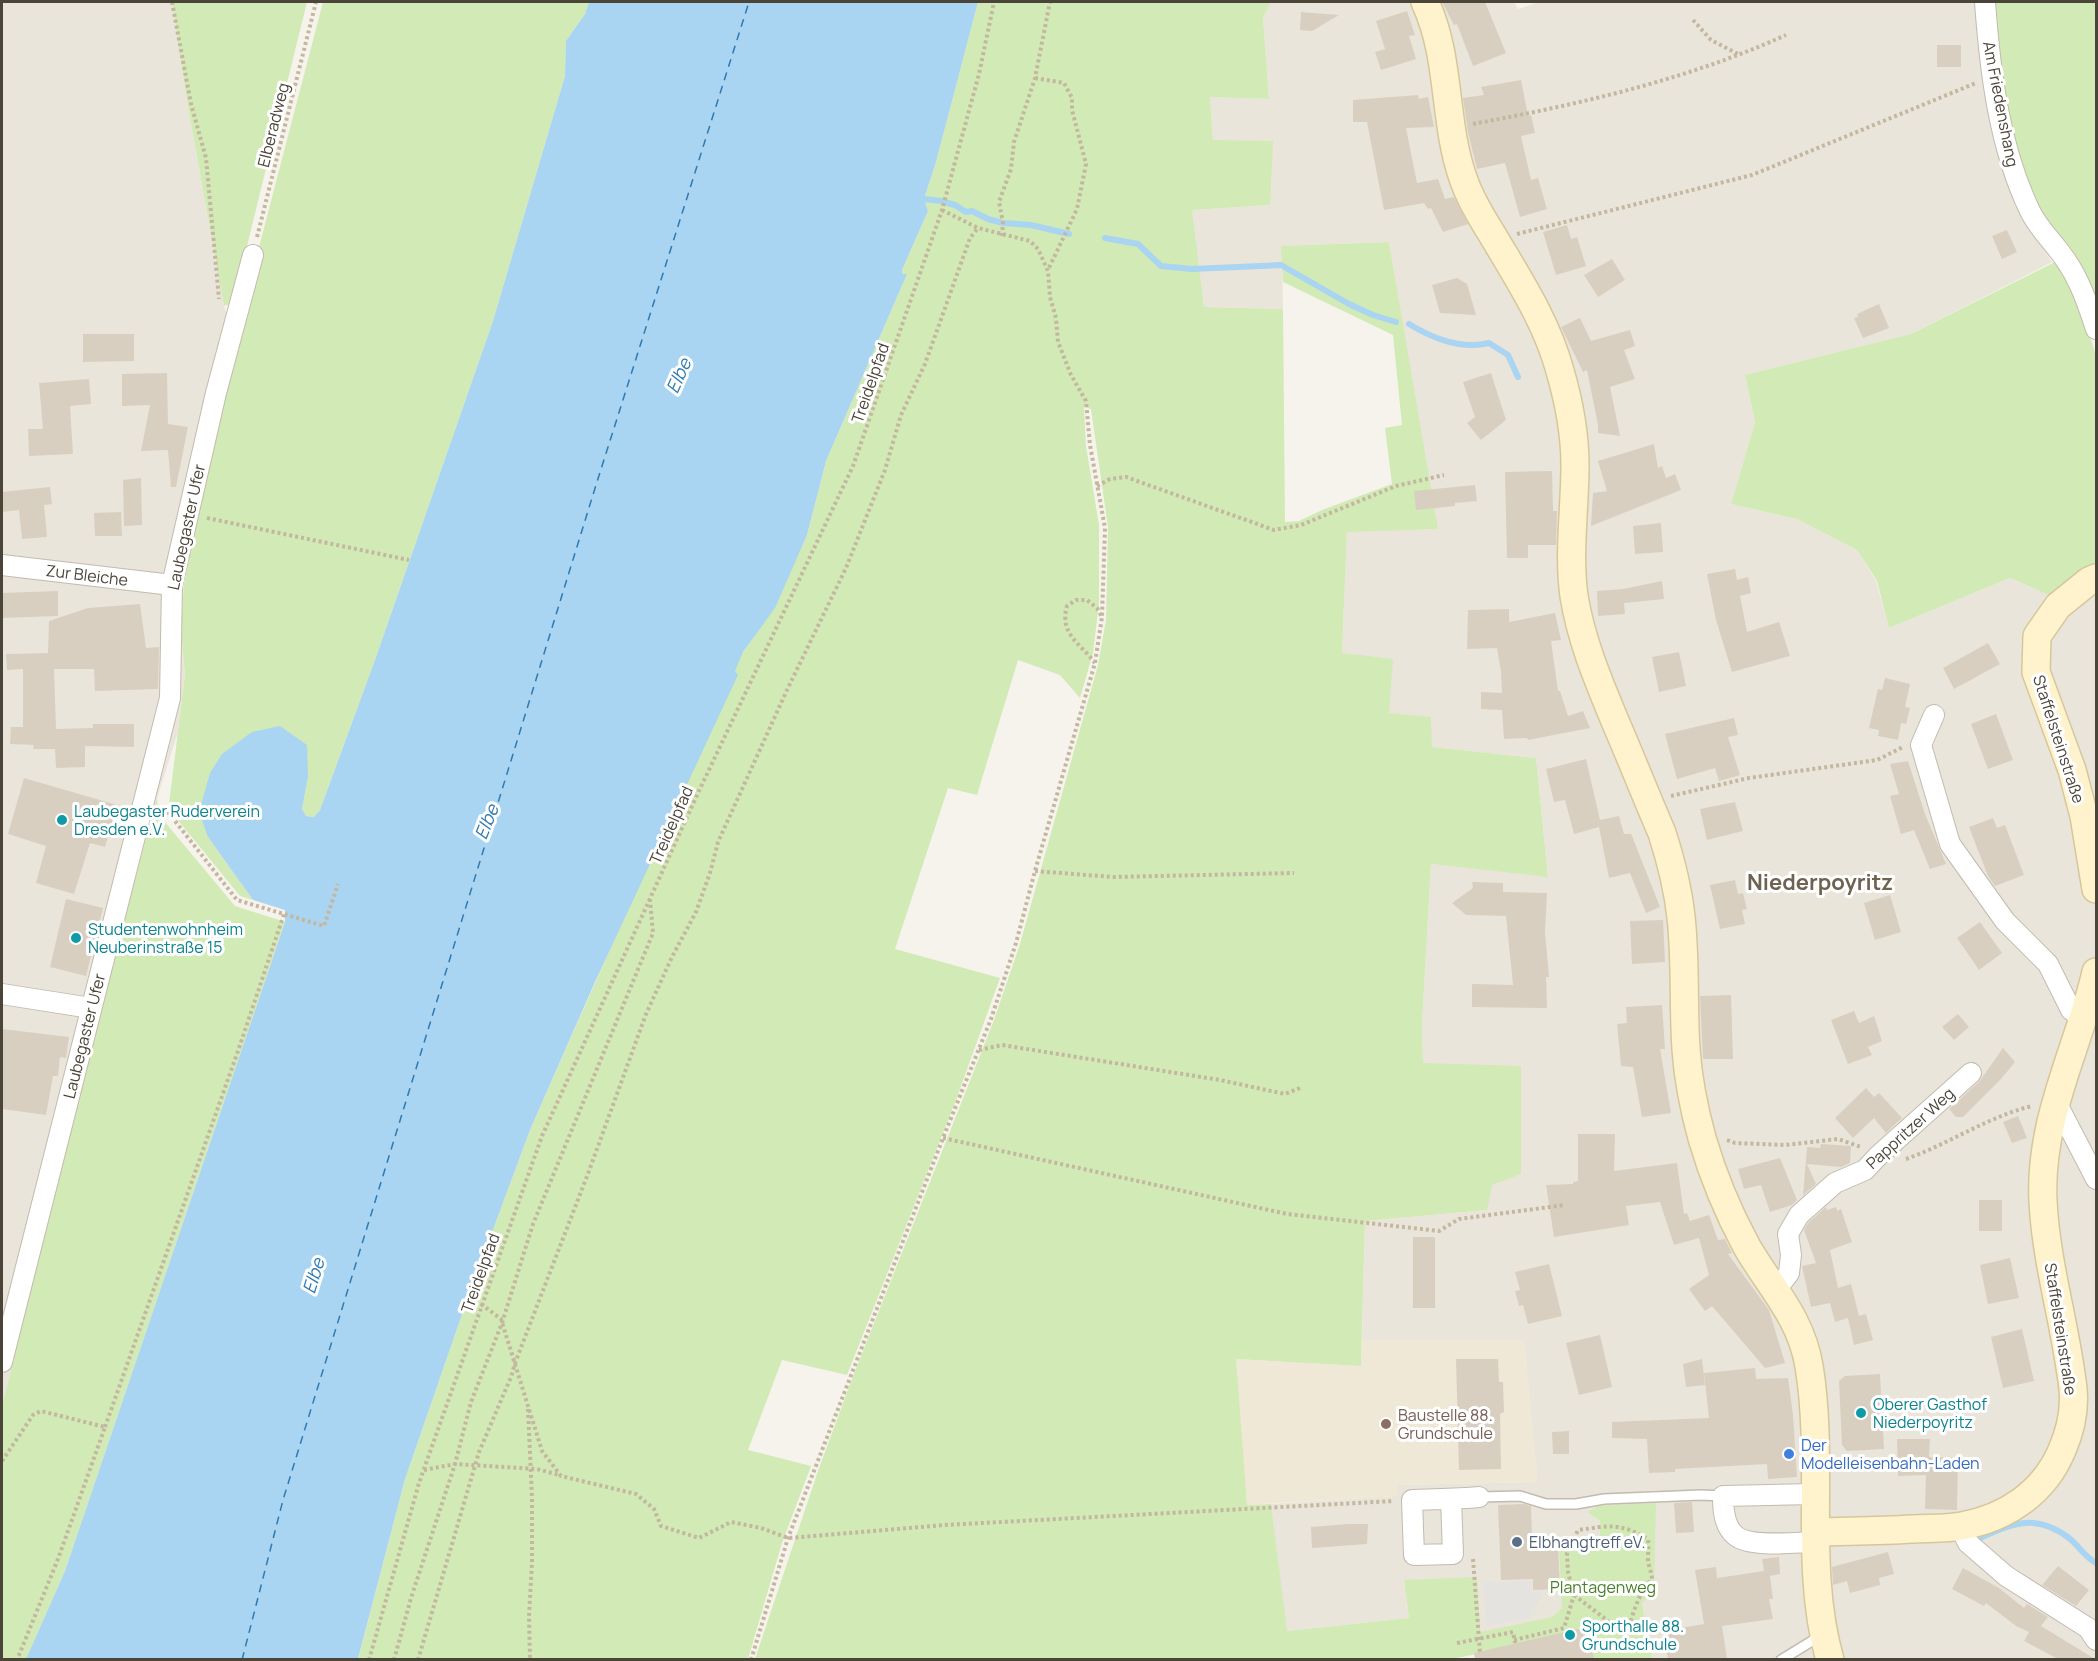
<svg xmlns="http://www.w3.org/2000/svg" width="2098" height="1661" viewBox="0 0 2098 1661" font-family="Manrope,sans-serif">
	<rect width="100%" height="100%" fill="#f6f3ec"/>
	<g fill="#eae5da">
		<path d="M2,2h170l16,105 36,199 11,33 -51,245 -3,45 4,46 -7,57 -24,76 -53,197 -99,401z"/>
		<path d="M1271,2h243l4,7 22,-7h439l27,175 15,39 31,46 -141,72 -166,41 10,47 -24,82 66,15 60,31 19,31 13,47 121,-50 41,18 45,-10v1073h-444l-10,-56 14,-99 -68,9 12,8v17l-38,70 -10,9 -72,16 -76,-52 5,37 -123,13 -15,-127 126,-8v-11l140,-3 -13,-142h-162l3,-119 122,-11 -64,-147 -1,-38 9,-161 117,12 -12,-118 -104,-11 -43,-34 -47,-59 5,-123 90,-2 -48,-287 -107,4 1,63 -79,-2 -13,-97 79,-5 -57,-65 -3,-43 59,2 -6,-81z"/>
	</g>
	<path fill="#efe8d6" d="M1362,1340h162l14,142 -140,3 -1,11 -150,9 -12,-146 126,7z"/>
	<g fill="#d2eab5">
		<path d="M172,2h135l-74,301 -9,3 -36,-199z"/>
		<path d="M323,2h266l-4,12 -19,27 -1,35 -72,245 -118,339 -55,150 -6,7 -8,-1 -4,-7 6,-32 -100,60 45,63 -13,-4 -63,-77 -8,-15 16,-129 -4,-46 3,-45 51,-245z"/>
		<path d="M978,2h293l-8,16 6,81 -59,-2 3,43 60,1 -3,64 -78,5 12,97 79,2 2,213 14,-1 23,-11 70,-26 -7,-56 17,-3 -9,-90 -110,-53 -2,-36 108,-4 49,287 -91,3 -5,121 51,6 -4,54 42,4 1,30 104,11 12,119 -117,-13 -9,161 1,38 98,3v108l-29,11 -5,25 -122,11 -4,145 -125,-7 11,146 24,-1 16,127 122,-13 -5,-38 73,-3 3,55 72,-15 10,-9 -3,-61 36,-1 5,-8v-17l-13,-9 12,-6 57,-3 -2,87 -12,13 10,56 -168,1 -2,-7 -36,7 -691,-1 63,-188 34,-92 142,-359 26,-76 78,-279 8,-45 2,-93 -17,-118 -7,-2 2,39 13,79v78l-6,50 -13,45 -20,-23 -42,-15 -41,135 -29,-7 -53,161 105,29 -44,122 -109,275 -65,-15 -34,90 63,16 -29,77 -34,116 -390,1 47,-181 63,-182 62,-167 209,-472 35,-50 33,-73 19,-74 81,-187h-5v-4l26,-59 -4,-12 12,-37z"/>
		<path d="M1991,2h105v307l-58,-94 -18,-42 -21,-98z"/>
		<path d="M2057,261l23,41 16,54v212l-45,28 -41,-18 -121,50 -12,-47 -20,-31 -60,-31 -66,-15 24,-82 -10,-47 166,-41z"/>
		<path d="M157,798l2,17 76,91 50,16 -220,649 -39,88 -24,1v-254l99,-401z"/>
	</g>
	<path fill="#e5e3e0" d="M1532,1581v11l12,-1 -14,27 -44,8 -3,-44z"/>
	<path fill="#a9d4f2" d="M589,2h389l-42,160 -12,37 4,12 -26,59v4h5l-81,187 -19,74 -32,73 -32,44 -8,19 3,4 -143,307 -65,148 -62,167 -63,182 -47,180h-332l39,-88 220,-649v-12l-32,-10 -45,-63 -9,-25 11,-39 12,-19 30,-22 28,-6 27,19 1,32 -6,32 4,7 8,1 6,-7 55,-150 118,-339 72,-245 1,-35 19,-27z"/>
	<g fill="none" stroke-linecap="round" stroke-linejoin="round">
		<g stroke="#a9d4f2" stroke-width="6">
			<path d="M924,199l17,2 14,4 11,7 6,-1 16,8 15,4 28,2 38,9"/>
			<path d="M1105,238l33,6 23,22 31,3 89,-4 68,39 24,11 23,7"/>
			<path d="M1409,324c23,14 52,26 80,19l19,12 10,22"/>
			<path d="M1976,1540c34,-16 59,-28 93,-2 10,8 16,19 27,25"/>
		</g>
		<path stroke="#2e7ab2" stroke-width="1.5" stroke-dasharray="8 6" stroke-linecap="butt" d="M242,1660l41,-160 313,-1015 153,-483"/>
	</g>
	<g fill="#d8cfc1">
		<path d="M1442,2h43l21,51 -33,13 -16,-42 -3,1z"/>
		<path d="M1407,11l8,24 -6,1 7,23 -35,11 -6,-18 10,-3 -9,-28z"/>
		<path d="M1301,12l38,3 -27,16 -12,-1z"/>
		<rect x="1937" y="45" width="24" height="22"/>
		<path d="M1521,80l7,36 3,-1 4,18 -14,3 10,44 7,-2 9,31 -27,8 -15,-54 -28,6 -9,-37 -5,-34 21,-3 -3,-8z"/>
		<path d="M1418,95l1,4 9,-2 6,30 -28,1 11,55 21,-4 7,20 9,-2 14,27 -25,8 -12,-24 -3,1 -4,-6 -40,7 -17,-88h-14v-22z"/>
		<path d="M1567,225l4,14 6,-2 9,29 -30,9 -13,-43z"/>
		<path d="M2007,230l10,22 -15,7 -10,-23z"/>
		<path d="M1612,259l13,21 -27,17 -14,-22z"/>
		<path d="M1457,278l10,6 9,31 -36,-2 -8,-28z"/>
		<path d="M1879,304l10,24 -26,10 -9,-20 4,-1 -1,-3z"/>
		<path d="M1580,318l11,23 39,-11 5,16 -11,4 11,29 -25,8 10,49 -22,-3v-8l-11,-55 -4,2 -22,-45z"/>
		<path d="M83,334h51v27l-51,1z"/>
		<path d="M167,373l1,51 20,3 -12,60h-5l-3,-37 -27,1 9,-46 -28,1v-32z"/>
		<path d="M1491,373l15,47 -25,20 -14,-17 8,-6 -12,-35z"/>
		<path d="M89,379l2,25 -21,2 3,48 -44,2 -1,-27h15l-4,-46z"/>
		<path d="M1654,444l4,24 4,-2 4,12 9,-4 6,16 -90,36 2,-33 14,-2 -9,-30z"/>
		<path d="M1552,471l1,40h4l-1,34h-28v13h-21l-2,-86z"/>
		<path d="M141,478l1,47 -18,1 -1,-46z"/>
		<path d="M1475,485l2,16 -22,2v3l-39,4 -2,-19z"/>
		<path d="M50,487l2,17 -8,1 3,32 -25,2 -3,-29 -17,2v-20z"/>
		<path d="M121,512l1,24h-27l-1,-23z"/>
		<path d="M1661,523l2,29 -28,2 -2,-28z"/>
		<path d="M1735,569l2,11 11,-3 3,16 -11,3 7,36 32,-10 11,34 -58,16 -16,-52 -9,-46z"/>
		<path d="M1662,581l2,18 -40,4 1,11 -27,2 -1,-25 26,-2z"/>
		<path d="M58,591v25l-55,2 -1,-25z"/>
		<path d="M140,604l6,44 13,-1 -1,42 -63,2 -1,-22h-40l2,60 37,-1v-4h41v23l-49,-1v21l-29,1 -1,-19h-22l1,-4 -24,-1 1,-17h12v-58l-16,1 -1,-16 42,-1 1,-32 39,-13z"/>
		<path d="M1509,609v13l46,-9 6,27 -10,1 7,50h2l8,25 15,-5 7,17 -62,12 -1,-2 -23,1 -2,-29 -21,-1v-17l21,1 -1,-21 -4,-24 -30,1 1,-39z"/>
		<path d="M1988,643l12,21 -46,25 -11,-21z"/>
		<path d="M1679,652l7,34 -27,6 -7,-35z"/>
		<path d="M1885,678l25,6 -5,23 5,1 -4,16 -5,-1 -3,17 -20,-4 1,-6 -10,-2 9,-39 4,1z"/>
		<path d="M1996,714l17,46 -25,9 -17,-45z"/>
		<path d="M1734,718l4,17 -10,2 12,38 -21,6 -4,-13 -38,11 -12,-45z"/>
		<path d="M1586,759l14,61 19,-4 5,18h7l1,2 28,71 -14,6 -16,-40 -21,5 -10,-51 -25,7 -9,-34 -11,2 -8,-33z"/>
		<path d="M1908,761l17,53 21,50 -16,5 -16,-39 -13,4 -11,-38 9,-2 -9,-30z"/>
		<path d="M24,778l93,27 -12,42 -15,-4 -16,51 -38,-11 10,-37 -38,-12z"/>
		<path d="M1735,802l8,29 -36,9 -7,-31z"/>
		<path d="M1993,818l4,10 8,-3 19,50 -29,11 -7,-10 -19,-49z"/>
		<path d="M1735,880l3,14 5,-1 4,16 -5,1 3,14 -25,5 -10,-44z"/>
		<path d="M1472,882l31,1v9l44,1 -2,39 4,45h-3l1,31 -75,-1v-23l41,1 -7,-69 -40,-1 -14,-12 21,-15z"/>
		<path d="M1890,895l11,37 -26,8 -11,-37z"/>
		<path d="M66,899l37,9 -17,68 -36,-9z"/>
		<path d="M1663,920l2,42 -33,2 -2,-43z"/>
		<path d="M1980,922l22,31 -23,17 -22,-32z"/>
		<path d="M1731,995l2,64h-30l-3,-63z"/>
		<path d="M1662,1005l3,44h-5l11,64 -29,4 -9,-50 -12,-1 -4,-42 10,-1 -1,-16z"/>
		<path d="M1854,1011l5,12 15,-7 8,25 -14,6 4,8 -24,9 -17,-44z"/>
		<path d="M1958,1014l11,13 -15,13 -12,-13z"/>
		<path d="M2,1029l67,8 -3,21 -6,-1 -2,19h-5l-7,39 -44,-6z"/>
		<path d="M2003,1048l12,14 -14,17 -38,38h-7l-7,-8 30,-27z"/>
		<path d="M1866,1088l8,9 5,-4 23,25 -16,15 -12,-15 -21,20 -18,-20z"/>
		<path d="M2018,1116l9,22 -15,5 -9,-21z"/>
		<path d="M1578,1134h37l-1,37 63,-8 7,51 3,-1 3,8 19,-6 9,25 7,-1 7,14 -4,1 41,56 16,53 -20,5 -53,-62 -7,5 -16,-22 20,-14 -10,-37 -25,7 -14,-43 -34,4 3,19 -75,12 -8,-52 27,-1v-2l5,-1z"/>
		<path d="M1821,1144l30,2 -1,17 -9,4 -34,-3 9,20 -13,11 4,-48 13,1z"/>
		<path d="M1780,1158l17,42 -5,5 -22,7 -9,-27 -17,4 -6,-20z"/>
		<rect x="1979" y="1200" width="23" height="31"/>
		<path d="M1826,1207l1,3 9,-3 1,4 4,-2 11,33 -22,8 8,38 13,-4 8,32 -8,2 15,-4 7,26 -19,5 -6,-27 -13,4 -5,-19 -19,4 -9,-41 14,-3 -12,-33 4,-7z"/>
		<rect x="1413" y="1237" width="22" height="71"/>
		<path d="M2010,1258l9,40 -31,6 -8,-39z"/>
		<path d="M1549,1264l13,52 -34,8 -5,-19 -4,1 -4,-15 5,-1 -5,-18z"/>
		<path d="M2022,1329l12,52 -31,7 -12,-51z"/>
		<path d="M1600,1335l12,52 -33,8 -13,-52z"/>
		<path d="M1456,1359h42l1,23h4l1,30 -4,2 1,55 -42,1z"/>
		<path d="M1702,1359l3,26 -19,2 -3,-23z"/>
		<path d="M1755,1368l1,11 32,-1 5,37 4,62 -29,2 -1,-15 -92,5v3l-26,1 -2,-34 -35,-1v-16l97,-4 -5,-45z"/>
		<path d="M1880,1374l4,75 -37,2 -5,-6 -3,-64 6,-5z"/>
		<path d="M1569,1431v23h-16l-1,-22z"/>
		<path d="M1897,1439h33l-1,18 29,1 -1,52 -32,-1 1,-34 -28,1z"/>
		<path d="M1692,1502l2,30 -18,1 -2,-30z"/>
		<path d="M1524,1504l7,2 1,31 9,-1v11h17l2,42 -27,1v-11l-32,1 -3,-75z"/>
		<path d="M1348,1524h20l-1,20 -55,4 -1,-21z"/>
		<path d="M1888,1552l6,22 -15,4 1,7 -30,8 -3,-12 -14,4 -1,-18z"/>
		<path d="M1779,1557l1,17 -10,2 3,23h-4l4,20 -51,7 5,33h-59l-5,-28 41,-7 -9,-54 21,-3 1,11 47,-7 -2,-12z"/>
		<path d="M2058,1566l31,24 -13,16 -34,-21z"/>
		<path d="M1963,1568l36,20 25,20 3,-4 21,13 -7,9 54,33h-37l-34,-18 5,-9 -13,-6 -30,-23 -2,3 -32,-17z"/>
		<path d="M1586,1627l8,32h-119l-1,-6z"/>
	</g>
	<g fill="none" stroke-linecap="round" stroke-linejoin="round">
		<defs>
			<g id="lane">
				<path d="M1479,1497l41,-1 26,8h30l28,-5 97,-4 22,1"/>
				<path d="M1781,1660l39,-24"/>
			</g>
			<g id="street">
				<path d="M1985,2c5,69 14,145 45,209 8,17 24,32 35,48 15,21 23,46 31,70"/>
				<path d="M2,565l170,20"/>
				<path d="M1934,715l-13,30 29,99 55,77 43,43 23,46 12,8"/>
				<path d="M2,994l89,14"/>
				<path d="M2055,1100l41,79"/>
				<path d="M1776,1290l13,-17 2,-18 -3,-21 11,-19 36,-32 30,-13 13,-14 93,-83"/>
				<path d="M2,1362l168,-664 2,-113 44,-192 37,-138"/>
				<path d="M1816,1494l-93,2c0,14 1,31 13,40 15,12 61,6 81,6"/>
				<path d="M1451,1499l2,55 -39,1 -2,-55c23,-1 45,-1 67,-3"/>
				<path d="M1960,1527l8,16 38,33 82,52 8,12"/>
			</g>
			<g id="secondary">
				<path d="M1425,2c26,55 18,119 38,176 8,24 23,46 36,68 24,40 49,80 61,125 9,31 15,62 15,94 0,43 -7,89 -1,131 7,44 24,84 41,125 16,37 31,75 47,112 9,28 16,56 19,84 5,44 2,88 5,132 2,30 8,60 16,89 11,38 26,74 45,109 23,40 54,70 62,119 16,97 -6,200 21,294"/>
				<path d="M2096,578l-7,3 -31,25 -21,30 -1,36 36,98 12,46 12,73"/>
				<path d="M1817,1532c31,-1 63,-1 95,-3 16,-1 34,0 50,-3 44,-8 82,-33 100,-76 8,-18 13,-40 11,-61 -7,-63 -27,-125 -30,-188 -4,-83 35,-151 53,-229"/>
			</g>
		</defs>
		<use href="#lane" stroke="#c2bbae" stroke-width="12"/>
		<use href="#street" stroke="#c2bbae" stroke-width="22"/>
		<use href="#secondary" stroke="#d6c79b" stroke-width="30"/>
		<g stroke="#c4b79f" stroke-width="4" stroke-dasharray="3 3" stroke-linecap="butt">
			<path d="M172,2l19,102 15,54 13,141"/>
			<path d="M1693,20l18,20 29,15"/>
			<path d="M1035,78l29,5 8,15v12l14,54 -9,45 -29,61"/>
			<path d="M1473,124c107,-20 213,-44 313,-89"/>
			<path d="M942,210l36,18 52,13 8,8 10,22 2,26 6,21 2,24 13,33 15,26 4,44 15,83 -3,89"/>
			<path d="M1517,234l235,-59 224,-92"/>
			<path d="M1002,236l1,-13 -4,-21 12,-33 3,-27 21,-64 15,-76"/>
			<path d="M257,237l59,-235"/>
			<path d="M1097,486l13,-7 16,-2 148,53 27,-5 95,-39 48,-11"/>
			<path d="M207,518l202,42"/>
			<path d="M1671,796l78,-18 128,-18 26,-13"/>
			<path d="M164,807l73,93 87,26 14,-42"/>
			<path d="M1035,871l78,6 181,-4"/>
			<path d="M979,1050l23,-5 218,35 65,14 15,-6"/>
			<path d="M943,1138l344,76 152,17 20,-12 106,-14"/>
			<path d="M1727,1140l8,3 50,2 53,-6 23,8"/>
			<path d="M1906,1159c43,-15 81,-42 126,-53"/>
			<path d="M481,1304l20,15 41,132 19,25 75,18 18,15 7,17 38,12 32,-16 30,6 27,10 157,-13 449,-24"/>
			<path d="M528,1409l4,89v64l-3,54 1,44"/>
			<path d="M105,1427l133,-376 46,-137"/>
			<path d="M2,1461l31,-46 8,-4 64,16 -47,132 -41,101"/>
			<path d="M424,1470l31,-6 82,5 22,6"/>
			<path d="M1473,1559l7,94"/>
			<path d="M1514,1640l50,-12 10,-33 -6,-23 -1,-19 11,-23c31,-4 41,-8 70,9 1,7 0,13 0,20 0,7 4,13 4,20 -11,12 -16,25 -21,41l-19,4 -38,-29"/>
			<path d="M1457,1643l56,-11 2,11"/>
			<path d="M369,1660l50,-177 123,-347 156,-343 155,-327 89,-256 37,-136 15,-72"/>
			<path d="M394,1660l17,-62 44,-134 16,-62 31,-79 31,-99 120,-291 -3,-33"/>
			<path d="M418,1660l61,-208 32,-75 4,-14 74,-192 57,-157 26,-57 24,-45 14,-39 8,-31 69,-152 59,-122 39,-98 16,-55 24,-51 45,-126 8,-10"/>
			<path d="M751,1660l37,-122 155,-400 48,-119 25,-76 19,-72 60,-208 7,-46 -5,-9 -10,-8h-11l-9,6c-8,28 13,37 28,57"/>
		</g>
		<use href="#lane" stroke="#fff" stroke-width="9"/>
		<use href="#street" stroke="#fff" stroke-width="20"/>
		<use href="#secondary" stroke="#fff3cd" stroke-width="27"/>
	</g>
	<g fill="#0f9aa8" stroke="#fff" stroke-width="2">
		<circle cx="62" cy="820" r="6"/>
		<circle cx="76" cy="938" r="6"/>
		<circle cx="1861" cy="1413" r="6"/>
		<circle cx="1570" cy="1635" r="6"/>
	</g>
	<circle fill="#8d6e63" stroke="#fff" stroke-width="2" cx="1386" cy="1424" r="6"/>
	<circle fill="#3f7fe0" stroke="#fff" stroke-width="2" cx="1789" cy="1454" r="6"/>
	<circle fill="#5c6f8a" stroke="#fff" stroke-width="2" cx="1517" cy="1542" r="6"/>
	<g text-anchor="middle" stroke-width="6" stroke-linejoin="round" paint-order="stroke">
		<g font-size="16" fill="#4b4439" stroke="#fff">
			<text transform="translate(2001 104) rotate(79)" y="6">Am Friedenshang</text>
			<text transform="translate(273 125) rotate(-76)" y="6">Elberadweg</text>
			<text transform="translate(870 383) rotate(-71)" y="6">Treidelpfad</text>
			<text transform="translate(186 527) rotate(-78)" y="6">Laubegaster Ufer</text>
			<text transform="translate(87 575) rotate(7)" y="6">Zur Bleiche</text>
			<text transform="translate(2059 739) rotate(72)" y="6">Staffelsteinstraße</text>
			<text transform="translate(671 825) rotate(-66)" y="6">Treidelpfad</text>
			<text transform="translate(84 1036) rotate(-76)" y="6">Laubegaster Ufer</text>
			<text transform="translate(1910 1128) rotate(-42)" y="6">Pappritzer Weg</text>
			<text transform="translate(480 1273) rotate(-70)" y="6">Treidelpfad</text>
			<text transform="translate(2061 1329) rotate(81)" y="6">Staffelsteinstraße</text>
		</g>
		<g font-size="16" fill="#0d838f" stroke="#fff" text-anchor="start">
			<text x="74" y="817">Laubegaster Ruderverein<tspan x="74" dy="18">Dresden e.V.</tspan></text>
			<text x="88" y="935">Studentenwohnheim<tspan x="88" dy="18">Neuberinstraße 15</tspan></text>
			<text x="1873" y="1410">Oberer Gasthof<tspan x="1873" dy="18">Niederpoyritz</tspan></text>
			<text x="1582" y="1632">Sporthalle 88.<tspan x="1582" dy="18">Grundschule</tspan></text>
		</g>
		<g font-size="16" fill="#785e54" stroke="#fff" text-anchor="start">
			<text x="1398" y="1421">Baustelle 88.<tspan x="1398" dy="18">Grundschule</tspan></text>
		</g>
		<g font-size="16" fill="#366cbe" stroke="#fff" text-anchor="start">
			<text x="1801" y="1451">Der<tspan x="1801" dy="18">Modelleisenbahn-Laden</tspan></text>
		</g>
		<g font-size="16" fill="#4e5e75" stroke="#fff" text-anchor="start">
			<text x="1529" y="1548">Elbhangtreff eV.</text>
		</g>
		<g font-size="16" fill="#4a7f2a" stroke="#fff">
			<text x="1603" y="1593">Plantagenweg</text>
		</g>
		<g font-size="18" font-style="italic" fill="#2e7ab2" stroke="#fff">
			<text transform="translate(679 376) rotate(-66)" y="6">Elbe</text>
			<text transform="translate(487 822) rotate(-68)" y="6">Elbe</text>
			<text transform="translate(314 1276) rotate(-73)" y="6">Elbe</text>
		</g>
		<g font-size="22" font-weight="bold" fill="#6e6250" stroke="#fff">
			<text x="1820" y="890">Niederpoyritz</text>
		</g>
	</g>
	<rect width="2098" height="1661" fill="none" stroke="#4b4439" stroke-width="6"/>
</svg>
